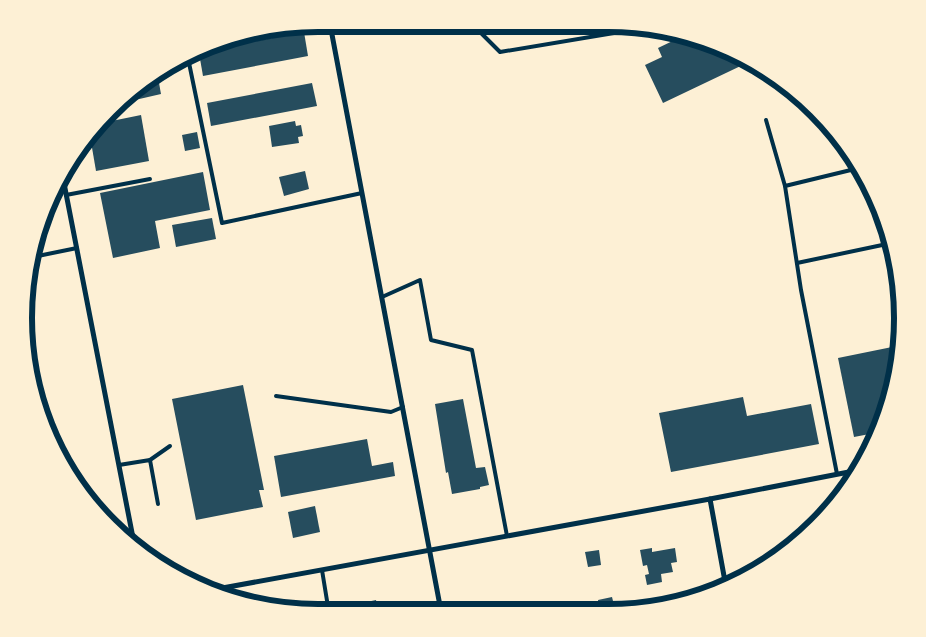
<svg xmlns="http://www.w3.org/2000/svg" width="926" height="637" viewBox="0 0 926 637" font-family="'Archivo Narrow',sans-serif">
	<rect width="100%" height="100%" fill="#fdf0d5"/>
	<g fill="#264d5e">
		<path d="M284,28l1,5 -33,6 -1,-6z"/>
		<path d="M304,32l4,24 -105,20 -4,-23 4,-2z"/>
		<path d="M683,36l9,3 2,4 4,-2 40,13 11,8 -86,41 -18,-38 17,-8 -4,-9z"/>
		<path d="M157,72l4,22 -39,9 33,-30z"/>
		<path d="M312,83l5,23 -106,20 -4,-23z"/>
		<path d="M141,115l8,46 -53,10 -6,-35 7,-12z"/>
		<path d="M295,121l1,5 5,-1 2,11 -5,1 1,6 -27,4 -3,-21z"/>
		<path d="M197,132l3,16 -15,3 -3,-16z"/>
		<path d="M305,171l4,18 -25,7 -5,-19z"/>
		<path d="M203,172l7,38 -55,11 5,27 -47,10 -13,-65z"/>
		<path d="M212,218l4,21 -40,8 -4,-22z"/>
		<path d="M897,346l-17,86 -26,5 -16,-79z"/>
		<path d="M243,385l21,105h-5l4,17 -67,13 -24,-121z"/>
		<path d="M743,397l4,19 64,-12 8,40 -148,28 -12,-59z"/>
		<path d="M463,399l13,69 9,-1 4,18 -9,2v2l-28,5 -4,-22 -2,1 -11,-69z"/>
		<path d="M367,439l5,27 21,-4 2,14 -114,21 -7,-41z"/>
		<path d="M315,506l5,26 -27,6 -5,-26z"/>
		<path d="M652,548v4l23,-4 2,14 -6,1 2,9 -12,2 1,8 -15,3 -2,-10 4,-1 -2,-9 -4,1 -3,-16z"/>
		<path d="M599,550l2,15 -13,2 -3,-15z"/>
		<path d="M612,597l2,8 12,-2 1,5 -28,1 -1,-9z"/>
		<path d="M376,600l2,10 7,-1v3l-36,1 -1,-7z"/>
		<path d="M586,605l1,4h-19v-1z"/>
	</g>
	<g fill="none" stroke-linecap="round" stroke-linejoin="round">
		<g stroke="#003049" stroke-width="4">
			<path d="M474,26l26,26 126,-21 3,-2"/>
			<path d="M188,58l34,165 140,-30"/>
			<path d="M766,120l19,66 70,-17"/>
			<path d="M785,186l16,104 36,184"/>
			<path d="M66,195l84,-16"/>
			<path d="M33,257l44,-9"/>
			<path d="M797,263l90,-19"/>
			<path d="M382,297l38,-17 11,60 41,10 35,186"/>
			<path d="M276,396l115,16 12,-5"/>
			<path d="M150,460l20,-14"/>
			<path d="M119,465l31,-5 8,44"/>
			<path d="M322,570l7,43"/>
		</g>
		<g stroke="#003049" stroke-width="5">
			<path d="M330,24l111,587"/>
			<path d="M63,178l71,365"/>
			<path d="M710,499l16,88"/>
			<path d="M206,591l504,-92 144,-28"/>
		</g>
	</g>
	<path d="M0 0H926V637H0ZM318 32H608A286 286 0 0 1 894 318V318A286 286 0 0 1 608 604H318A286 286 0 0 1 32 318V318A286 286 0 0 1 318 32Z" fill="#fdf0d5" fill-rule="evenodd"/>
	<path fill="none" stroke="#003049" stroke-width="6" d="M318 32H608A286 286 0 0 1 894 318V318A286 286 0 0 1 608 604H318A286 286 0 0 1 32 318V318A286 286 0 0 1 318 32Z"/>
</svg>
